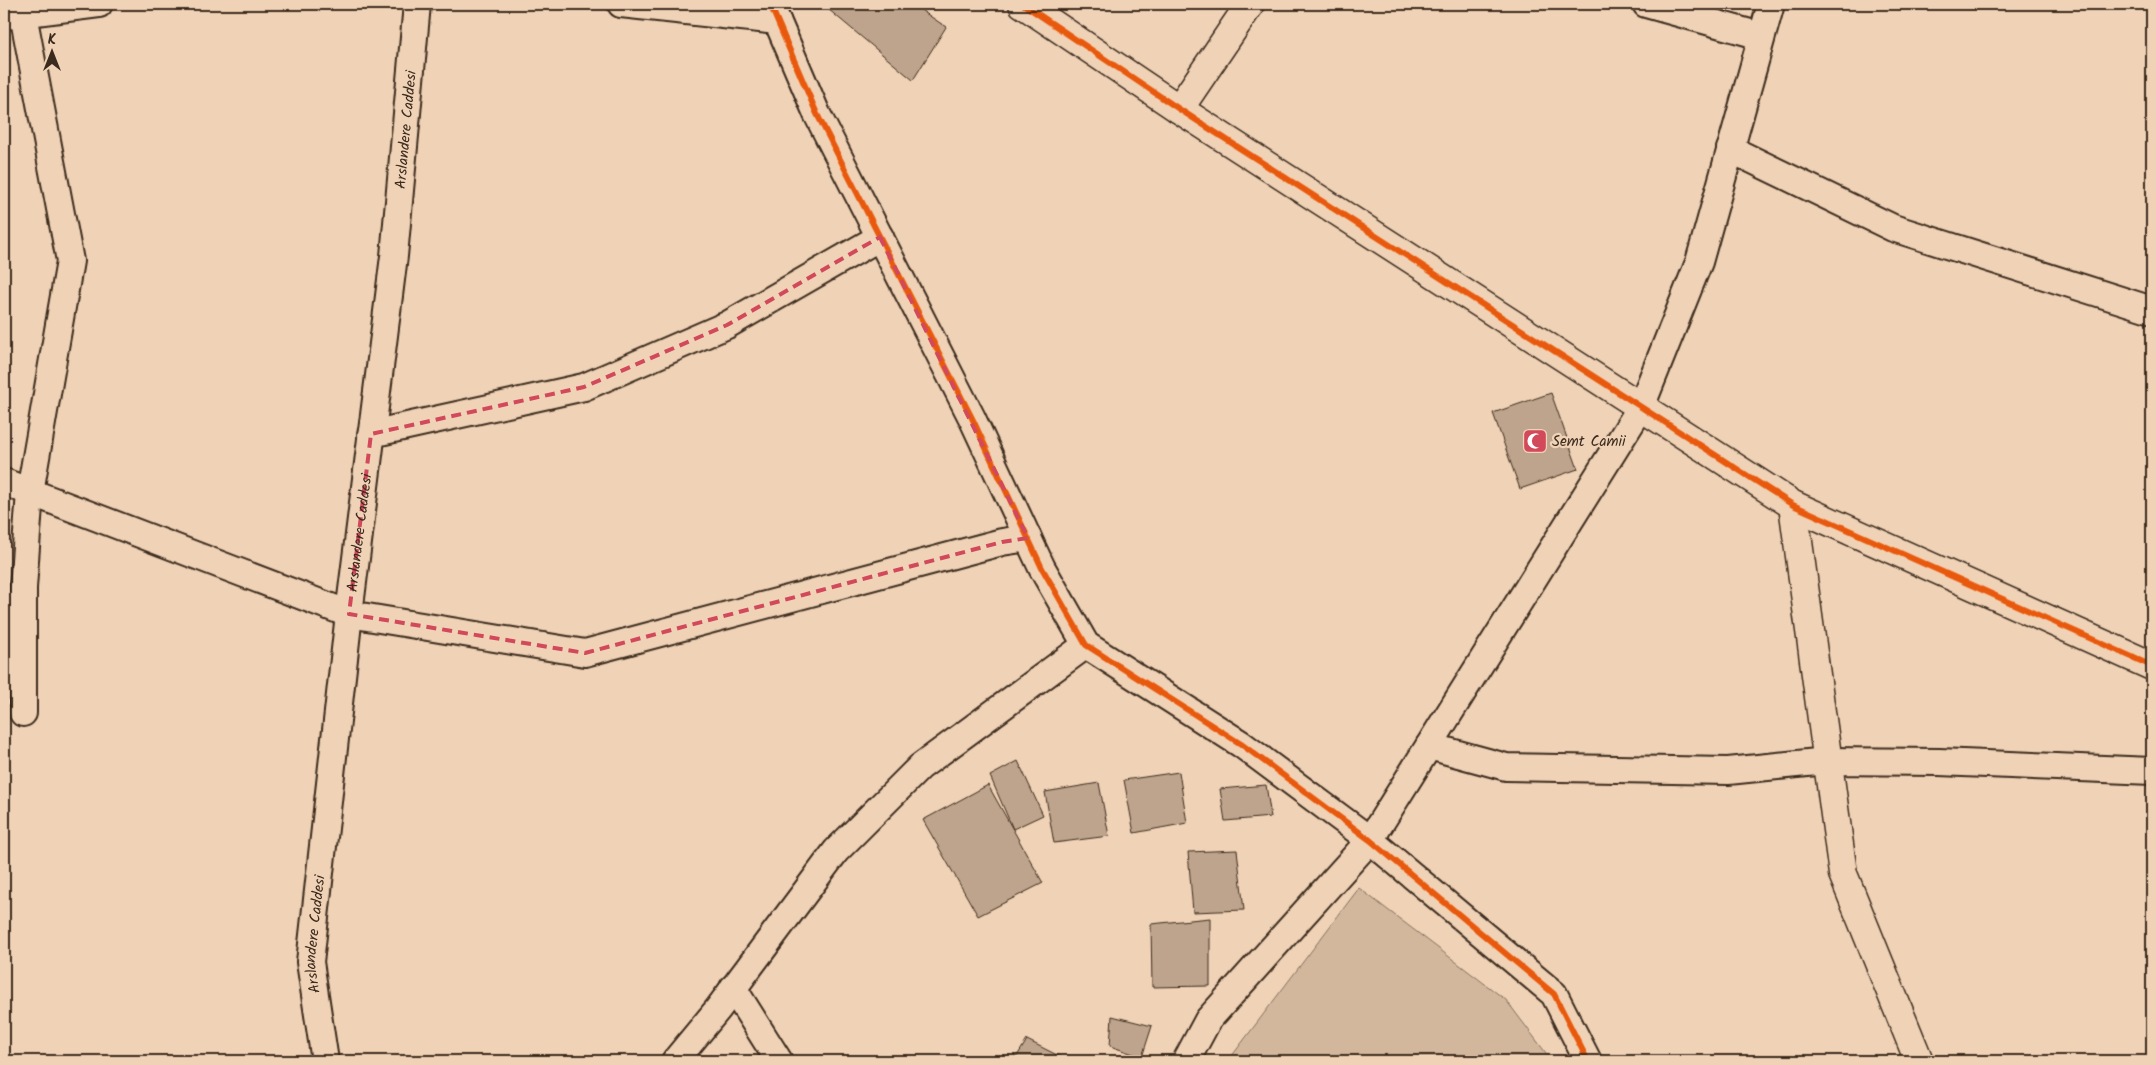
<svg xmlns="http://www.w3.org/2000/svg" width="2156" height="1065" viewBox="0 0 2156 1065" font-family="Kalam,sans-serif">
	<rect width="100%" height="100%" fill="#f0d3b6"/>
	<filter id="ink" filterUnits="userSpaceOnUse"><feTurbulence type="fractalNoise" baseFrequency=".02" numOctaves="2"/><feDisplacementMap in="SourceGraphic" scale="10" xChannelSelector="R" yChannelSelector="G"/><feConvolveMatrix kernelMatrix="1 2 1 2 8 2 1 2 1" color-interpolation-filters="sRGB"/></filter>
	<g filter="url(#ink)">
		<path fill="#d2b79d" stroke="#86705e" d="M1359,888l147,112 46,61h-324z"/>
		<g fill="#bea48c" stroke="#3b2a1e">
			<path d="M822,4h90l34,23 -33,53z"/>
			<path d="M1551,393l27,76 -58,20 -27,-76z"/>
			<path d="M1018,761l25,54 -30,14 -23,-53z"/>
			<path d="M1179,772l8,51 -53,10 -10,-53z"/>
			<path d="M1099,783l10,53 -55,7 -9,-51z"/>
			<path d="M988,785l55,98 -65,33 -55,-96z"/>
			<path d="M1266,785l5,32 -46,4 -5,-32z"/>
			<path d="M1237,850l7,60 -51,2 -5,-60z"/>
			<path d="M1210,918v68l-58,1 -1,-63z"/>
			<path d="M1112,1016l40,10 -10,31 -32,-11z"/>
			<path d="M1027,1040l42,21h-55z"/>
		</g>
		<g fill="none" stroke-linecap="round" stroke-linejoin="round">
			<defs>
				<g id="minor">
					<path d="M621,4l156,17"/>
					<path d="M770,4l47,110 155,304 70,150 44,77 155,99 129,96 184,154 34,67"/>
					<path d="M1646,4l115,32"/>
					<path d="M4,16l95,-12"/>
					<path d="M1730,149l163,79 259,82"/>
					<path d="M371,434l213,-47 143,-62 153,-88"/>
					<path d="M4,482l345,132 236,39 417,-111 26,-4"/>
					<path d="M23,713v-125l7,-96 40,-231 -47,-247 1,-10"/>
					<path d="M1429,746l77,21 222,4 99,-10 112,1 213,9"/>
					<path d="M733,988l46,73"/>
					<path id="s1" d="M325,1061l-15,-99 39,-348 45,-358 23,-252"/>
					<path d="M675,1061l43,-52 118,-158 84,-84 166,-122"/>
					<path d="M1186,1061l22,-41 162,-180 271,-433 58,-145 72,-258"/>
				</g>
				<g id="tertiary">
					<path d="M1023,4l156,105 614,396 359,161"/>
					<path d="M1179,109l71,-105"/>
					<path d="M1793,505l50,369 76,187"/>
				</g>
			</defs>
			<use href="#minor" stroke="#3b2a1e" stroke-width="30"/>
			<use href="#tertiary" stroke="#3b2a1e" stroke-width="31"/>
			<use href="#minor" stroke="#f0d3b6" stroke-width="26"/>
			<use href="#tertiary" stroke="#f0d3b6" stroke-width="28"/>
			<defs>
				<g id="cycleway">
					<path d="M770,4l47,110 155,304 70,150 44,77 155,99 129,96 184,154 34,67"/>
					<path d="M1023,4l156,105 614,396 359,161"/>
				</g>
			</defs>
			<use href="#cycleway" stroke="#f0d3b6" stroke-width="9"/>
			<use href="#cycleway" stroke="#e8590c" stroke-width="6"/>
		</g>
	</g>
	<path fill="none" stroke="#d1495b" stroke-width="4" stroke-dasharray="10 6" stroke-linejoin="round" d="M880,237l148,301 -26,4 -417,111 -236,-39 22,-180 213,-47 143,-62z"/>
	<defs>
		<symbol id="mosque-square" viewBox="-11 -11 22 22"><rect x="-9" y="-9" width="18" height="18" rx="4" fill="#d1495b" stroke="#f0d3b6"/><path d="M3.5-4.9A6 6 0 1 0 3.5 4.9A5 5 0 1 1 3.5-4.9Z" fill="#fff"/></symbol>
	</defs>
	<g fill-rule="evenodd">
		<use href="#mosque-square" x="1521" y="427" width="28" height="28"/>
	</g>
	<g text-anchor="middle" stroke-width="4.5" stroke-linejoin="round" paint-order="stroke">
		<g font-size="15" fill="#3b2a1e" stroke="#f0d3b6">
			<text dy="5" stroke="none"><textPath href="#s1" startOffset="938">Arslandere Caddesi</textPath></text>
			<text dy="5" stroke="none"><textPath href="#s1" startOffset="532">Arslandere Caddesi</textPath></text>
			<text dy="5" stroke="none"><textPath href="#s1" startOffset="128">Arslandere Caddesi</textPath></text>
		</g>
		<g font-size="15" fill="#3b2a1e" stroke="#f0d3b6" text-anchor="start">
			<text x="1552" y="446">Semt Camii</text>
		</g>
	</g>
	<rect width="2156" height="1065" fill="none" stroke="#f0d3b6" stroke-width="20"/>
	<rect x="10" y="10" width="2136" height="1045" fill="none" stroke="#3b2a1e" stroke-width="2" filter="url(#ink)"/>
	<g transform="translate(52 52)" stroke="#f0d3b6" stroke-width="4" paint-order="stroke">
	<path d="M0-4L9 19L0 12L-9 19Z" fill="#3b2a1e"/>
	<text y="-8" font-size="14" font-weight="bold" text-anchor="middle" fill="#3b2a1e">K</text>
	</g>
</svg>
